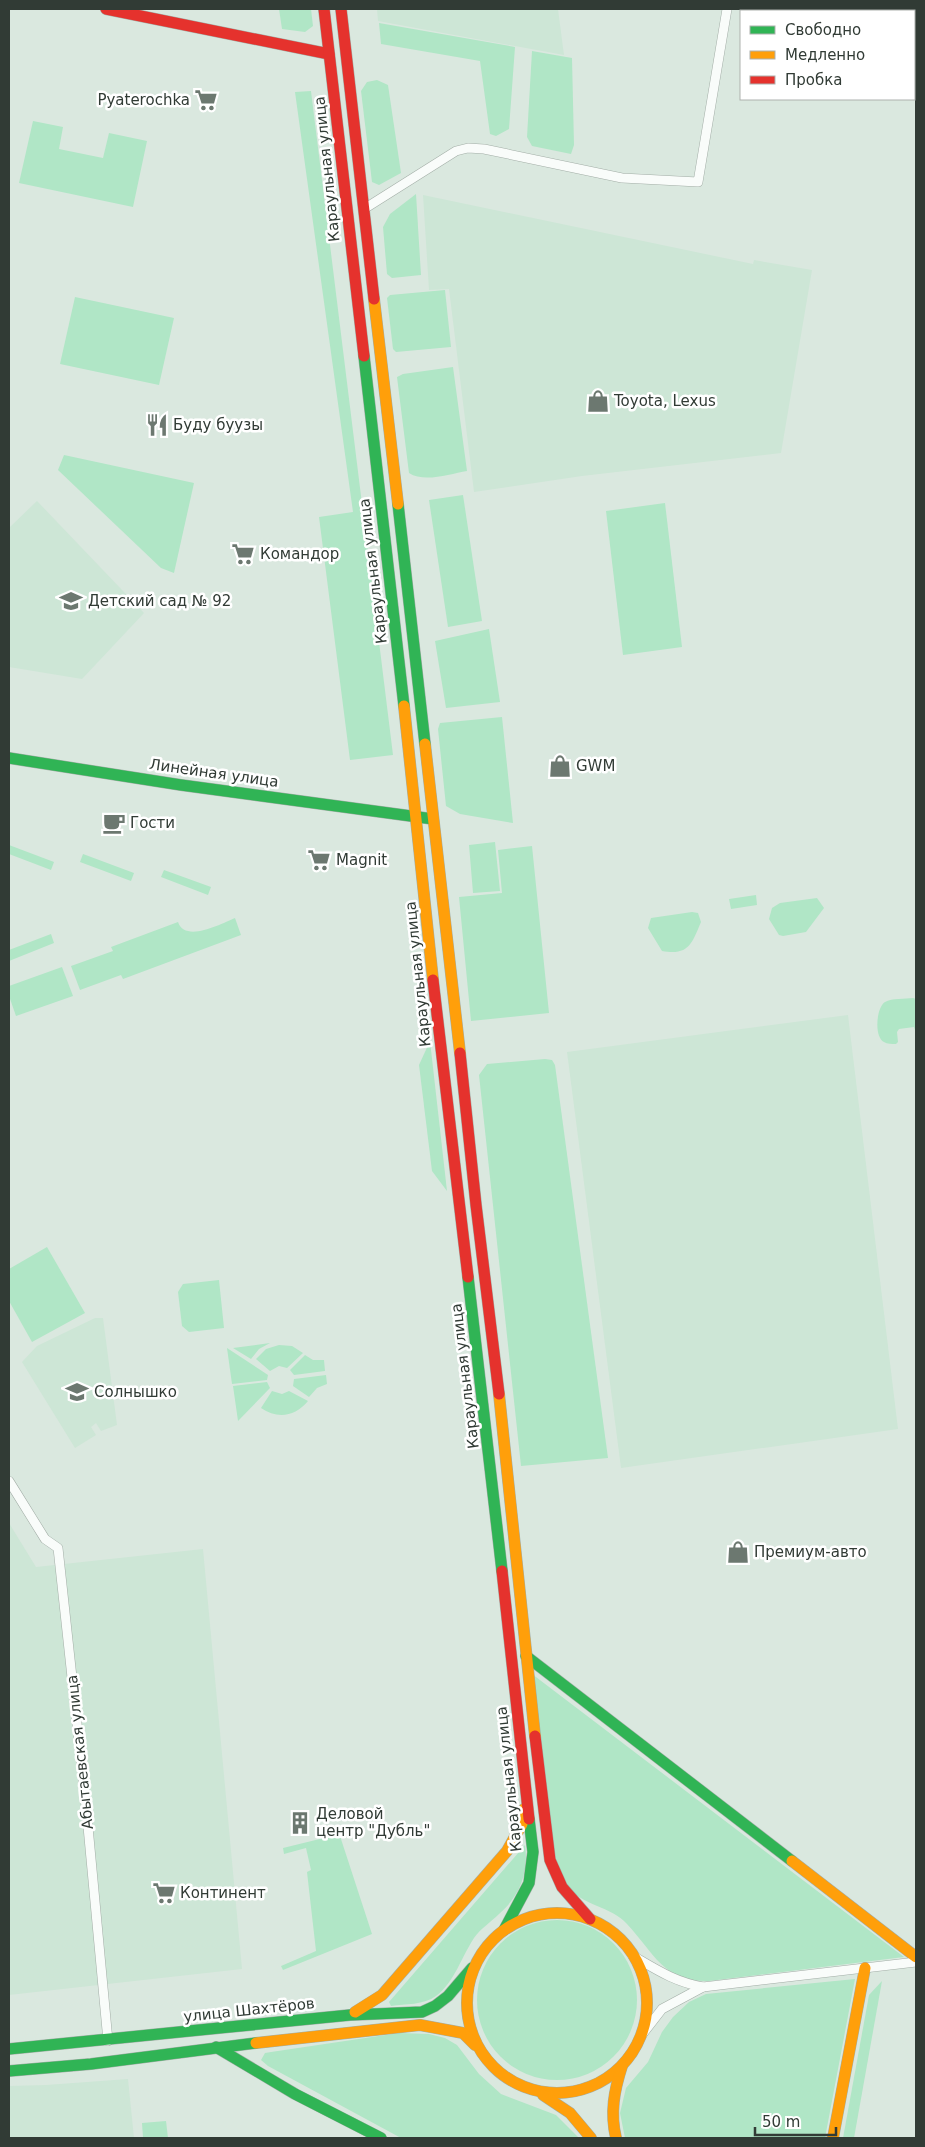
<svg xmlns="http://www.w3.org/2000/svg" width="925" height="2147" viewBox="0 0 925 2147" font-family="'DejaVu Sans',sans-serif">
	<rect width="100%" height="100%" fill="#dae8df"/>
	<g fill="#cde6d6">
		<path d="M377,9h181l6,46 -186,-34z"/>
		<path d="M423,195l330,69 1,-4 58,10 -31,183 -199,23 -108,16 -25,-203 -20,1z"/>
		<path d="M37,501l107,112 -62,66 -73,-12v-139z"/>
		<path d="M848,1015l50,414 -277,39 -54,-416z"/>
		<path d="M95,1318h8l14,107 -16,6 -5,-8 -5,4 5,8 -21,13 -53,-86 15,-16z"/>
		<path d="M9,1523l27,44 167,-18 39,420 -233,26z"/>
		<path d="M128,2079l6,59h-125v-52l37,-1z"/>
	</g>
	<g fill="#b0e6c6">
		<path d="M279,9h32l2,17 -8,6 -23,-3z"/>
		<path d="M379,23l136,24 -6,82 -13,7 -6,-2 -10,-73 -99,-17z"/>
		<path d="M532,51l40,7 2,87 -3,9 -39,-8 -5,-9z"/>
		<path d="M377,80l11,5 13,88 -22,12 -7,-3 -11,-91 6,-9z"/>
		<path d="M311,91l82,664 -43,5 -31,-243 34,-5 -58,-420z"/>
		<path d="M33,121l30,6 -4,22 44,9 6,-25 38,8 -14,66 -114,-24z"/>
		<path d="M416,194l5,81 -29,3 -5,-4 -4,-47 7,-13z"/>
		<path d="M445,290l6,57 -55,5 -3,-3 -6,-51 3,-3z"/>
		<path d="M75,297l99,21 -15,67 -99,-21z"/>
		<path d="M453,367l14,104c-17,3 -43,12 -58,2l-12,-96 6,-3z"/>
		<path d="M64,455l130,28 -20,90 -13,-5 -103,-98z"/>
		<path d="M463,495l19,126 -34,6 -19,-127z"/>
		<path d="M665,503l17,144 -59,8 -17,-144z"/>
		<path d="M489,629l11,73 -54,6 -11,-67z"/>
		<path d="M502,717l11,106 -53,-9 -14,-8 -8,-77 2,-6z"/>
		<path d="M495,842l5,49 -27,2 -4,-48z"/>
		<path d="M9,845l45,17 -3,8 -42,-16z"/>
		<path d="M532,846l17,167 -78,8 -12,-124 43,-4 -4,-43z"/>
		<path d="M83,854l51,19 -3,8 -51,-19z"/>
		<path d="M164,870l47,17 -3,8 -47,-18z"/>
		<path d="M756,895l1,10 -26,4 -2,-10z"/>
		<path d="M817,898l7,10 -18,24 -23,4 -4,-1 -10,-16 3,-11 8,-5z"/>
		<path d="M692,912l6,1 3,9c-9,21 -12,34 -39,29l-14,-23 3,-10z"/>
		<path d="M235,918l6,17 -118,44 -2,-4 -41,15 -9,-24 42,-15 -2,-4 67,-25c7,21 43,2 57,-4z"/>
		<path d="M51,934l3,9 -45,18v-11z"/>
		<path d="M62,967l11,29 -57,20 -7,-20v-10z"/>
		<path d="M913,998l3,1v34l-2,-6 -15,2 -2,3 1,10 -2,2c-4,0 -9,0 -12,-2 -10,-5 -8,-34 1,-40 7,-4 20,-3 28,-4z"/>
		<path d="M430,1041l17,150 -15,-20 -13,-106z"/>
		<path d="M545,1059l7,1 3,5 53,393 -87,8 -42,-391 8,-11z"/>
		<path d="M47,1247l38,66 -53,29 -23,-41v-32z"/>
		<path d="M219,1280l5,48 -35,4 -7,-6 -4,-34 5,-8z"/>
		<path d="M270,1343l-11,6 -8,10 -18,-11z"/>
		<path d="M279,1345l13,1 11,7 -16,15 -8,-2 -9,5 -14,-12 10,-10z"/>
		<path d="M227,1348l41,27 -1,5 -35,4z"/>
		<path d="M305,1355l8,5h11l1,11 -31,4 -4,-5z"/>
		<path d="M326,1375l1,9 -10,4 -8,9 -16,-11 1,-7z"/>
		<path d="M267,1382l3,6 -32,33 -5,-35z"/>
		<path d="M272,1391l10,3 7,-3 19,10c-13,16 -31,18 -47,7z"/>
		<path d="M532,1674l372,283 -195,24c-46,1 -54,-27 -82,-57 -16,-18 -45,-18 -60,-38 -18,-25 -18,-69 -21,-99 -5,-38 -9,-76 -14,-113z"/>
		<path d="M336,1835l4,1 32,98 -89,36 -2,-4 35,-15 -9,-79 4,-2 -5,-22 -22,6 -1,-6z"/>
		<path d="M525,1845c4,27 -5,51 -26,69 -8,8 -19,15 -25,24 -12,18 -20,45 -38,58 -12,9 -31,8 -45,10l-2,-4z"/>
		<circle cx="557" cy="2000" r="80"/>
		<path d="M855,1979l-30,159h-200l-5,-25 6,-25 22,-26 14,-30 11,-15 16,-15 17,-8z"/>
		<path d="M882,1981l-28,157h-11l26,-143z"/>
		<path d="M399,2033l30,1 16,4 12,7 22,29 22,20 55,21 23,23h-178l-133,-72 -7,-6 4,-7 6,-1z"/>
		<path d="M166,2121l2,17h-25l-1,-15z"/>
	</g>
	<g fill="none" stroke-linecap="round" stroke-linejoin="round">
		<defs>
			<g id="street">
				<path d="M364,209l92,-58 12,-3 16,1 138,29 76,4 29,-173"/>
				<path d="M9,1481l36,58 13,9 29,268 21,225"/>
				<path d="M633,1956c24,14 42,26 70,31l213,-25"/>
				<path d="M641,2036l21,-27 41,-22"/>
			</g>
			<g id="fast">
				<path d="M364,356l40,350"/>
				<path d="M398,504l27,240"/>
				<path d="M9,758l172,27 252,34"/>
				<path d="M468,1277l34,294"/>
				<path d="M526,1656l266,205"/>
				<path d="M504,1930l25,-47 4,-31 -4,-33"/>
				<path d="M216,2047l79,47 86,44"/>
				<path d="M9,2049l341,-34 72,-3 13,-6 13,-10 24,-28"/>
				<path d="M9,2071l82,-7 165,-21"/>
			</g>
			<g id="slow">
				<path d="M374,299l24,205"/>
				<path d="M404,706l29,274"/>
				<path d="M425,744l35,309"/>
				<path d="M499,1394l36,342"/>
				<path d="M792,1861l124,96"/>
				<circle cx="557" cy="2003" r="90"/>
				<path d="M355,2012l27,-17 125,-144 15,-27 2,-15"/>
				<path d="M256,2043l164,-18 43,8 12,12"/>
				<path d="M543,2095l27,18 21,25"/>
				<path d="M616,2138c-6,-25 -2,-47 6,-72"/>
				<path d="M833,2138l32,-170"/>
			</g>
			<g id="jam">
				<path d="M106,9l223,45"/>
				<path d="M324,9l40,347"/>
				<path d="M341,9l33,290"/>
				<path d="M433,980l35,297"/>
				<path d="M460,1053l16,152 23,189"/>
				<path d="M502,1571l27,248"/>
				<path d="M535,1736l15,124 12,27 28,32"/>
			</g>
		</defs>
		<use href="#street" stroke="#a2ada6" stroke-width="10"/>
		<use href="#fast" stroke="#a2ada6" stroke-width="12"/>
		<use href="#slow" stroke="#a2ada6" stroke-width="12"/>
		<use href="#jam" stroke="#a2ada6" stroke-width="12"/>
		<use href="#street" stroke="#f9fcfa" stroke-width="9"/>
		<use href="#fast" stroke="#30b455" stroke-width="11"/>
		<use href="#slow" stroke="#ff9f0a" stroke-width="11"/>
		<use href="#jam" stroke="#e5322d" stroke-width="11"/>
	</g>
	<defs>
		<symbol id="supermarket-bare" viewBox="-9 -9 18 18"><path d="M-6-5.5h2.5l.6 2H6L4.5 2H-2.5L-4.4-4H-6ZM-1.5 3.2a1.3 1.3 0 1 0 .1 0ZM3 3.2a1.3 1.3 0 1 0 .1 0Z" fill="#6c7870" stroke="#fff" stroke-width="2.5" paint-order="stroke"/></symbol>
		<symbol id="shop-bare" viewBox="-9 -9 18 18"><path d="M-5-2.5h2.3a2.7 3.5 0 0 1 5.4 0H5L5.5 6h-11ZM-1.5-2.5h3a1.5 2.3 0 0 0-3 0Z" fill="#6c7870" stroke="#fff" stroke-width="2.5" paint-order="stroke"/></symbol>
		<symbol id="restaurant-bare" viewBox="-9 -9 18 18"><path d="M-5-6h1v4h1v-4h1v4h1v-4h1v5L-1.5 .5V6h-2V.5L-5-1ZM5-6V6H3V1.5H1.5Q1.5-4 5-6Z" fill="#6c7870" stroke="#fff" stroke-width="2.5" paint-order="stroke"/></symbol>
		<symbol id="school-bare" viewBox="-9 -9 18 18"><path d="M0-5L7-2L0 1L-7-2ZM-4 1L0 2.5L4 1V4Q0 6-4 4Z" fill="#6c7870" stroke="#fff" stroke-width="2.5" paint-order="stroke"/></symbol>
		<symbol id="cafe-bare" viewBox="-9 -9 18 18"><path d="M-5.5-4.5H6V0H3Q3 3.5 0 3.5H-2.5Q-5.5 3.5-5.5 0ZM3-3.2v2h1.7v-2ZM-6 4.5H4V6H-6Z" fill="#6c7870" stroke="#fff" stroke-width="2.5" paint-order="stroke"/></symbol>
		<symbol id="building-bare" viewBox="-9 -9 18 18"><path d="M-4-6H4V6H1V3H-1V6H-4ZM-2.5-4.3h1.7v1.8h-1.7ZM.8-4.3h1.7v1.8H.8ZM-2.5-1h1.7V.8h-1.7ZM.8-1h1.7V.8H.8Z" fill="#6c7870" stroke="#fff" stroke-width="2.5" paint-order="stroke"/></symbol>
	</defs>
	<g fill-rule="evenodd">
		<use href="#supermarket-bare" x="190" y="84" width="32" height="32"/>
		<use href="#shop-bare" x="582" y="385" width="32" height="32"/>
		<use href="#restaurant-bare" x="141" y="409" width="32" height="32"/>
		<use href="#supermarket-bare" x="227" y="538" width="32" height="32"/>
		<use href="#school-bare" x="55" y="585" width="32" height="32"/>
		<use href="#shop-bare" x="544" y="750" width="32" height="32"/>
		<use href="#cafe-bare" x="98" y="807" width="32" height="32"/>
		<use href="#supermarket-bare" x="303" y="844" width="32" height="32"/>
		<use href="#school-bare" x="61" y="1376" width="32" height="32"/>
		<use href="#shop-bare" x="722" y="1536" width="32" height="32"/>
		<use href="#building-bare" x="284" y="1807" width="32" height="32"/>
		<use href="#supermarket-bare" x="148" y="1877" width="32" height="32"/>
	</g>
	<g text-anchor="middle" stroke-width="5" stroke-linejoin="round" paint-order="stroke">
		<g font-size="15" fill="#313b35" stroke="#fff" text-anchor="start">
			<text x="190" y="105" text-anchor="end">Pyaterochka</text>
			<text x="614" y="406">Toyota, Lexus</text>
			<text x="173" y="430">Буду буузы</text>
			<text x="260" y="559">Командор</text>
			<text x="88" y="606">Детский сад № 92</text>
			<text x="576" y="771">GWM</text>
			<text x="130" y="828">Гости</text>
			<text x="336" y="865">Magnit</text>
			<text x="94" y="1397">Солнышко</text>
			<text x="754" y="1557">Премиум-авто</text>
			<text x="316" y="1819">Деловой<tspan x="316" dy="17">центр "Дубль"</tspan></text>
			<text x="180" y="1898">Континент</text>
		</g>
		<g font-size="15" fill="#313b35" stroke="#fff">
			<text transform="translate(327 169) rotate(-96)" y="5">Караульная улица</text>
			<text transform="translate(373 571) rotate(-97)" y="5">Караульная улица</text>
			<text transform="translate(214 773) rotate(8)" y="5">Линейная улица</text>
			<text transform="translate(418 974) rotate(-96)" y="5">Караульная улица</text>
			<text transform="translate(465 1376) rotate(-97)" y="5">Караульная улица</text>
			<text transform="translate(80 1752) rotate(-96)" y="5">Абытаевская улица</text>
			<text transform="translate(509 1779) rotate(-96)" y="5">Караульная улица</text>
			<text transform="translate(249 2010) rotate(-6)" y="5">улица Шахтёров</text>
		</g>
	</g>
	<rect width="925" height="2147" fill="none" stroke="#313b35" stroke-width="20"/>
	<rect x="740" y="10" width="175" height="90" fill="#ffffff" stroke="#adb1ae"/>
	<rect x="750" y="26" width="25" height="8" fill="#30b455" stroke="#adb1ae"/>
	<text x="785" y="35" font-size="15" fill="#313b35">Свободно</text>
	<rect x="750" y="51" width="25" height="8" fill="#ff9f0a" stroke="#adb1ae"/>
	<text x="785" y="60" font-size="15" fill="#313b35">Медленно</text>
	<rect x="750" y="76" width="25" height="8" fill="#e5322d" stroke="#adb1ae"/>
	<text x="785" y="85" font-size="15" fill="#313b35">Пробка</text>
	<path d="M755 2127v8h81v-8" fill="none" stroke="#313b35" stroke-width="2.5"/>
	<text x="762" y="2127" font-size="15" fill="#313b35" stroke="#ffffff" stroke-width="4" paint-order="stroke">50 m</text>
</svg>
